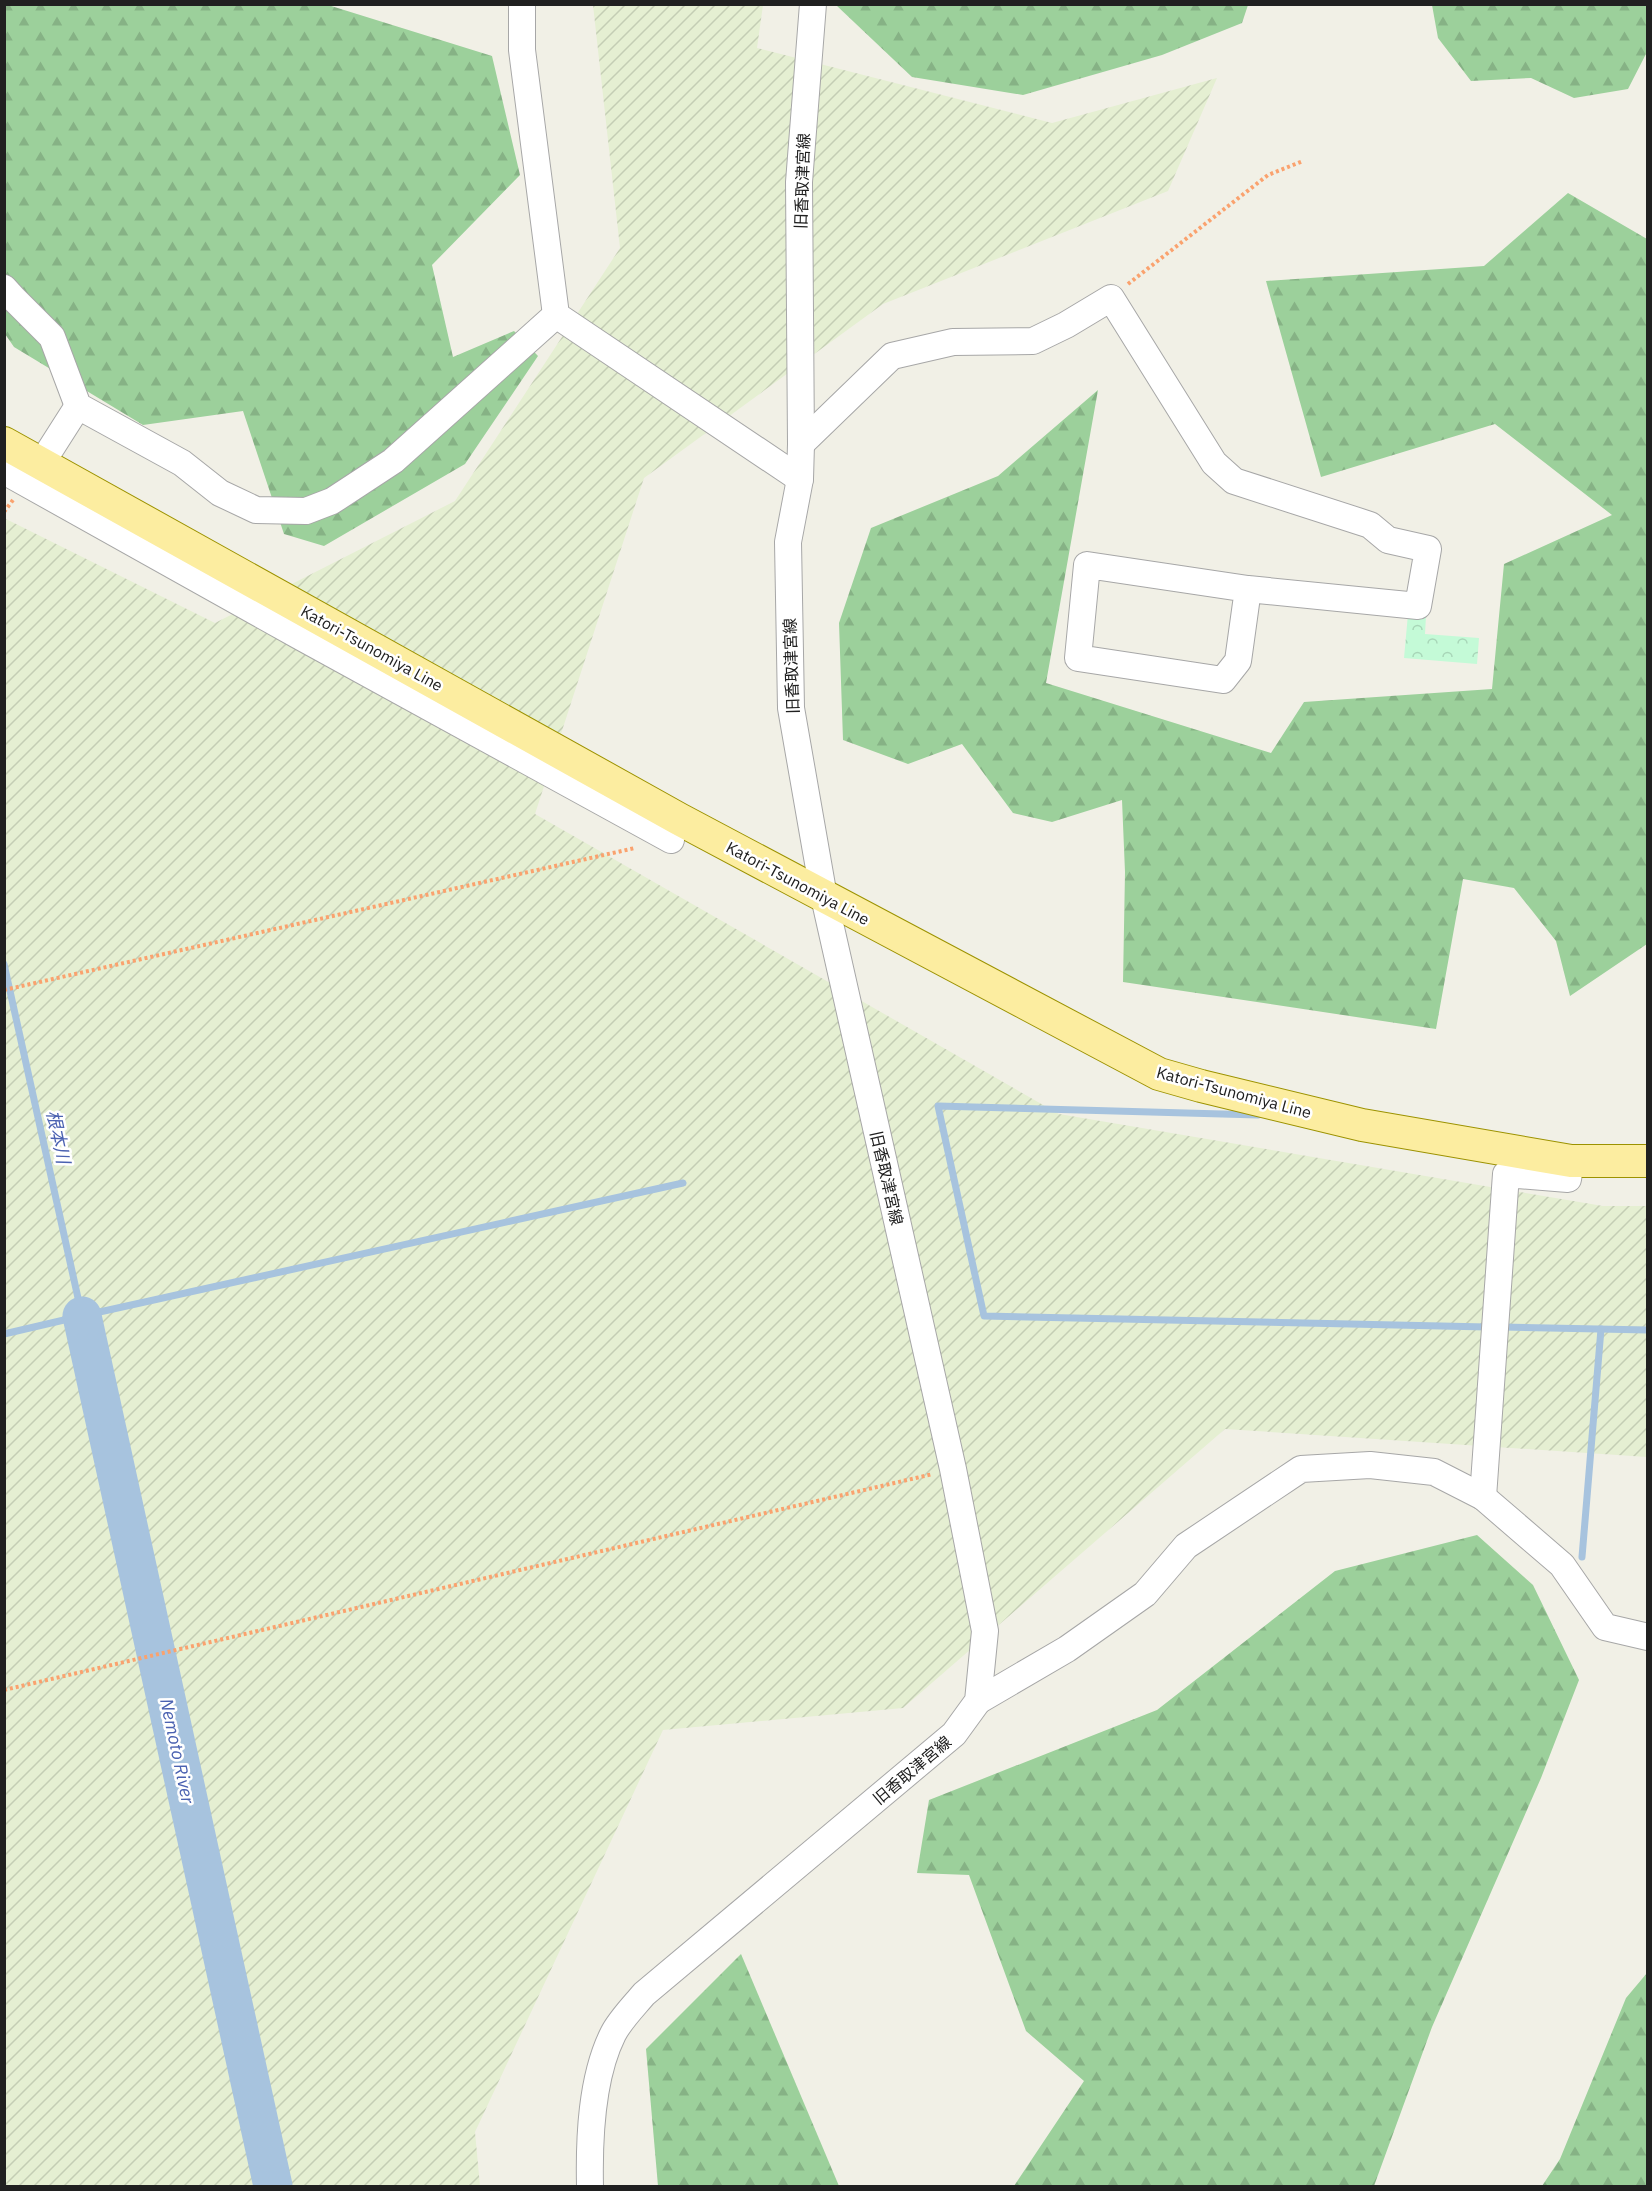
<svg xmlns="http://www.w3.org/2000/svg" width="1652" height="2191" viewBox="0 0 1652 2191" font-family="'IBM Plex Sans','Noto Sans JP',sans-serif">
	<defs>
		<pattern id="farmland-furrows" width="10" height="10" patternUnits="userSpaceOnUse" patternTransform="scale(1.5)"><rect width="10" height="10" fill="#e5efd2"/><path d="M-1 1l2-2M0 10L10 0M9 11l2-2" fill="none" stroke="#c4cdb4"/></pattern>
		<pattern id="forest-firs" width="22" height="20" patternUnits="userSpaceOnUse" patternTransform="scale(1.5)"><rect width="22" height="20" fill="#9cd09b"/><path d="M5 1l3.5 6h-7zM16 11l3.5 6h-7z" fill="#86b285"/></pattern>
		<pattern id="park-crowns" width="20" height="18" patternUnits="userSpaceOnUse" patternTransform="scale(1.5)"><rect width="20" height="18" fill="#c4fad7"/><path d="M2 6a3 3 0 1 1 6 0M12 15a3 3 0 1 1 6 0" fill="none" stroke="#a8d6b8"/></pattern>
	</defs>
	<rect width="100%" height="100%" fill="#f1f0e6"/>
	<path fill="url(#farmland-furrows)" d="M593,5h170l-6,43 295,75 165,-45 -49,113 -285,113 -239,174 -109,336 524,300 544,92h44v251l-422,-28 -322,279 -240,22 -188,402 5,54h-475l-1,-1668 211,105 240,-122 165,-253z"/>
	<g fill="url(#forest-firs)">
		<path d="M5,5h323l164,51 28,119 -88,90 21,92 61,-26 24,25 -73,108 -141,82 -40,-12 -41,-123 -100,14 -129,-78 -9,-13z"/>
		<path d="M836,5h412l-6,18 -80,32 -139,40 -111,-18z"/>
		<path d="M1432,5h215v47l-19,37 -54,9 -43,-20 -60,3 -33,-43z"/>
		<path d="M1568,193l79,46v705l-77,52 -14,-55 -42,-53 -51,-9 -27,150 -313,-47 2,-110 -3,-72 -70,22 -39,-9 -51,-69 -54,20 -65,-24 -4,-117 32,-95 127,-52 100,-86 -52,293 225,70 33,-51 188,-13 12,-125 108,-49 -117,-91 -174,53 -55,-196 218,-15z"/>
		<path d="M1477,1535l56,50 46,95 -38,98 -109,249 -58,159h-367h7l70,-105 -58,-50 -57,-156 -52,-2 12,-73 228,-90 178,-139z"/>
		<path d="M741,1954l98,232h-181l-12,-137z"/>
		<path d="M1647,1973v213h-105l18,-27 66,-161z"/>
	</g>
	<path fill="url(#park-crowns)" d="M1408,614l18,2 -1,18 54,4 -2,26 -73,-6z"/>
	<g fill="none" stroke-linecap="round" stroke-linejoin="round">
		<g stroke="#a7c3de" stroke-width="7">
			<path d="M4,964l78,352"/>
			<path d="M1258,1115l-320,-9 46,210 503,11"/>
			<path d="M95,1313l588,-130"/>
			<path d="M1503,1327l145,3"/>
			<path d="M4,1334l60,-14"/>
			<path d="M1582,1557l19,-228"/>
		</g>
		<path stroke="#a7c3de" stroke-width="39" d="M82,1316l191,870"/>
		<defs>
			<g id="minor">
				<path d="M522,4v46l34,265 244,164"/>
				<path d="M4,288l10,11 38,38 26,69 104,57 38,30 36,17 50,1 26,-10 61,-40 163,-146"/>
				<path d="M801,444l91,-88 61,-14 80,-1 33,-16 45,-27 103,165 20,18 136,44 18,15 40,9 -10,57 -170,-17 -161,-24 -9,93 145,22 15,-19 10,-72"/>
				<path d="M41,464l37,-58"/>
				<path d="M4,471l295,165 372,204"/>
				<path d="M1483,1497l23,-323 62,5 3,-18"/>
				<path d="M978,1701l89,-52 78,-55 41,-48 115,-77 69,-4 64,7 49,25 79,68 43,62 43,10"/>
				<path d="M590,2186c-1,-47 1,-108 23,-152 7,-14 21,-28 31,-40l310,-260 24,-33 7,-70 -32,-162 -129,-572 -33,-189 -3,-166 12,-63 1,-35 -2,-262 14,-178"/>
			</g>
			<path id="major" d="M4,443l675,376 480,255 42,12 161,39 209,36h77"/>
		</defs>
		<use href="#minor" stroke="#a7a7a7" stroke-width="28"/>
		<use href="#major" stroke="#9c9200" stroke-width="34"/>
		<g stroke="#faa26e" stroke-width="4" stroke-dasharray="3 3" stroke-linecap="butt">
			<path d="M1128,284l140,-109 35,-14"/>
			<path d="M4,512l9,-12"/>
			<path d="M4,990l631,-142"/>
			<path d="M4,1690l929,-216"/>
		</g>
		<use href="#minor" stroke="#fff" stroke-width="26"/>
		<use href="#major" stroke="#fceda0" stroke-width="32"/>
	</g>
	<g text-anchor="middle" stroke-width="5" stroke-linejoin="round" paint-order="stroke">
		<g font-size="16" fill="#202020" stroke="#fff">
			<text transform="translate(802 181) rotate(-88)" y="6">旧香取津宮線</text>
			<text transform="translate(372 648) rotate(29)" y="6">Katori-Tsunomiya Line</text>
			<text transform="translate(791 666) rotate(-92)" y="6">旧香取津宮線</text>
			<text transform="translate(798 883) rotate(28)" y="6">Katori-Tsunomiya Line</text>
			<text transform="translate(1234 1092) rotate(15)" y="6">Katori-Tsunomiya Line</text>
			<text transform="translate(887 1178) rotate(77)" y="6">旧香取津宮線</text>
			<text transform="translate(912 1770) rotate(-40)" y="6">旧香取津宮線</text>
		</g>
		<g font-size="18" font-style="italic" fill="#4b62b1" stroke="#fff">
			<text transform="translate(58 1137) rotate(78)" y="6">根本川</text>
			<text transform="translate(177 1751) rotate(78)" y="6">Nemoto River</text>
		</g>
	</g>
	<rect width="1652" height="2191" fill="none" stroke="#202020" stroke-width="12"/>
</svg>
